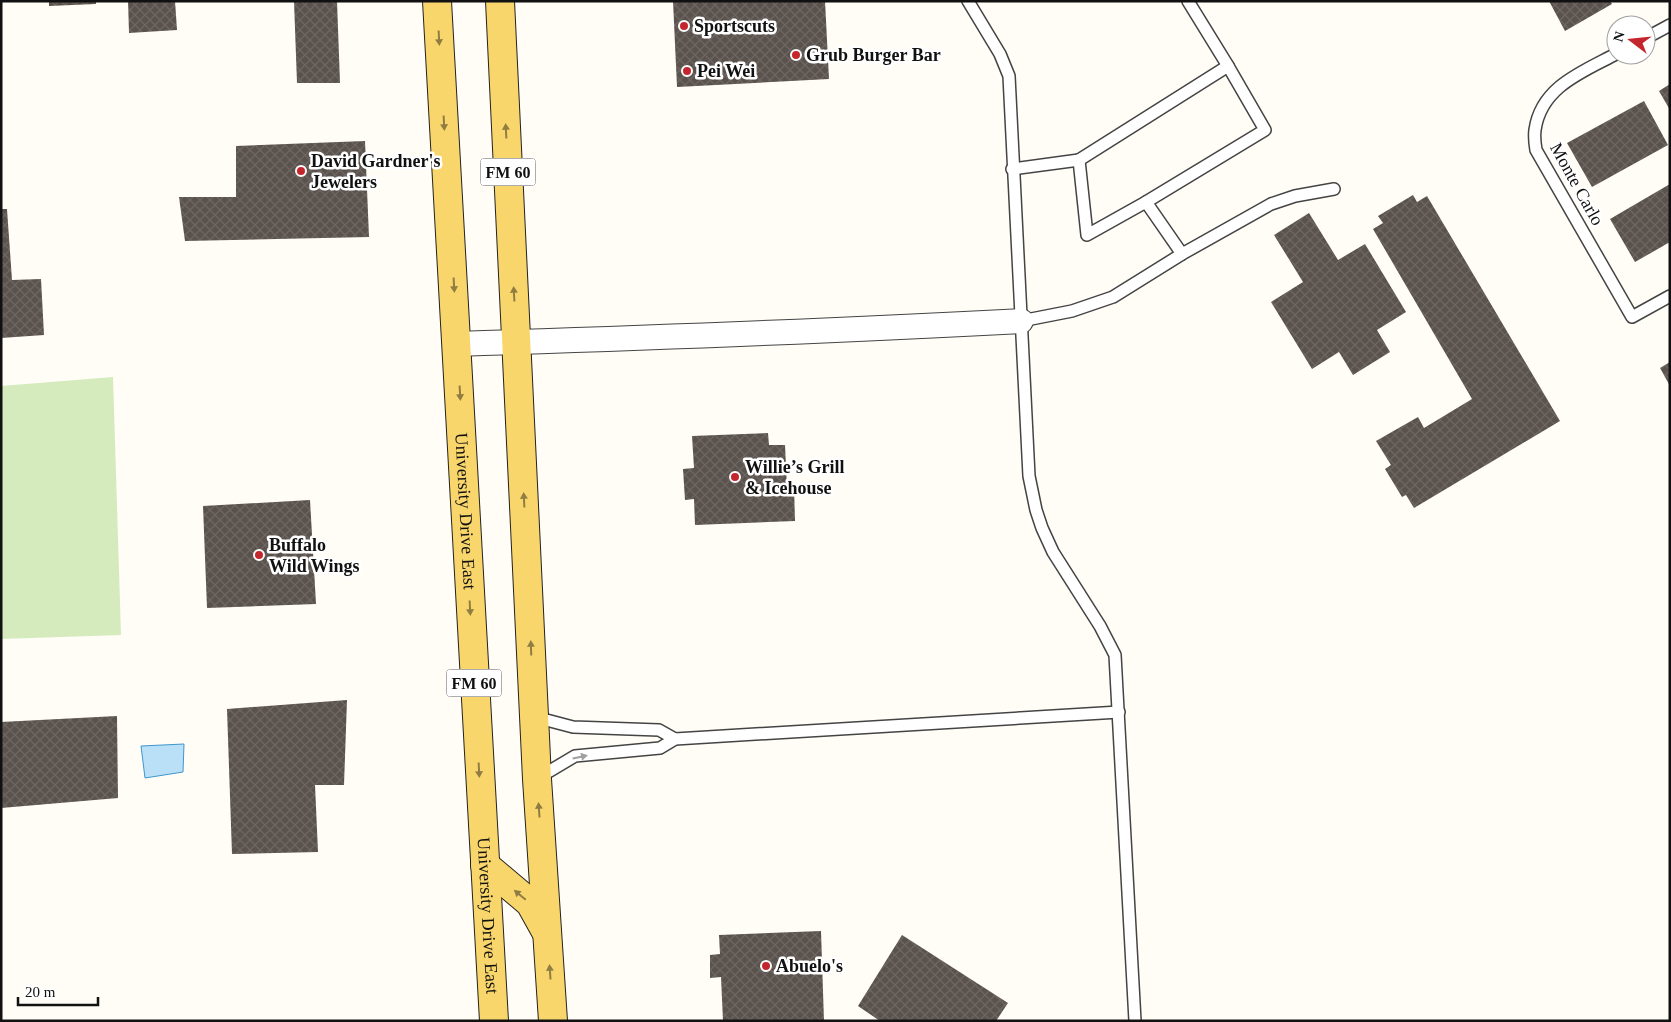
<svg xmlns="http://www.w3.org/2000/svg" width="1671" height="1022" viewBox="0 0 1671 1022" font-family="'Times New Roman',serif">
	<defs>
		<pattern id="building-cross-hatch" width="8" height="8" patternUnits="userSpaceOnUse" patternTransform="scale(1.25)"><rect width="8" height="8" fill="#5a524d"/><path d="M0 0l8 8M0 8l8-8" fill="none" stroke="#6d6662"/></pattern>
	</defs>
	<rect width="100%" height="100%" fill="#fffdf5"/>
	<path fill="#d5ebbd" d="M113,377l8,258 -120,4v-253z"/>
	<path fill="#b9e0f7" stroke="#3f96cf" d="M184,744l-1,28 -38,6 -4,-32z"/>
	<g fill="url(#building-cross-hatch)">
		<path d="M49,1h47v3l-47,2z"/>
		<path d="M128,1h47l2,29 -48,3z"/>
		<path d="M294,1h43l3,82h-43z"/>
		<path d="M673,1h152l4,78 -152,8z"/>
		<path d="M1549,1h61l2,3 -47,27z"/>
		<path d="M1670,84v26l-11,-19z"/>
		<path d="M1644,101l24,44 -76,42 -25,-44z"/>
		<path d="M365,141l4,96 -184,4 -6,-44h57v-51z"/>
		<path d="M1670,184v58l-35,20 -25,-43z"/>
		<path d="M1413,195l4,7 10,-6 133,225 -146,87 -8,-13 -4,2 -17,-28 6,-4 -15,-24 42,-24 6,11 48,-29 -99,-170 10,-6 -5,-7z"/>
		<path d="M1,209h6l5,71 29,-1 3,56 -43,3z"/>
		<path d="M1309,213l29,47 27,-16 41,68 -29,18 13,22 -37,23 -14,-23 -27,17 -41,-67 32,-20 -29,-47z"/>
		<path d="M1670,362v24l-10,-18z"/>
		<path d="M768,433l1,12h16l2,42 7,-1 1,35 -100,4 -1,-26 -9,1 -2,-31 11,-1 -2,-32z"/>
		<path d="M310,500l6,104 -109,4 -4,-102z"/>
		<path d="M347,700l-3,85h-29l3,67 -86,2 -5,-145z"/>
		<path d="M117,716l1,82 -117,10v-86z"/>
		<path d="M821,931l3,90h-101l-2,-44 -11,1v-23l10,-1 -1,-19z"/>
		<path d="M902,935l106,68 -12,18h-116l-22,-15z"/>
	</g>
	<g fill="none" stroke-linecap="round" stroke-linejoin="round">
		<defs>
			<g id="service">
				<path d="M968,1l32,53 9,22 20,400 7,34 6,18 11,24 47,74 15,29 20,366"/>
				<path d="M1646,38l24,-13"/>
				<path d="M1616,54c-34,18 -75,33 -81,76 -1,7 0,14 1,20l96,167 38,-21"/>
				<path d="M1012,169l67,-9"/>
				<path d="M1146,202l119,-72 -37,-64"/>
				<path d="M1182,254l-36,-52 -59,33 -8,-75 149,-94 -40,-65"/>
				<path d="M1021,321l51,-10 41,-14 69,-43 89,-50 24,-8 39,-7"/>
				<path d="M535,717l38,10 86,3 16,9"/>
				<path d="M538,778l37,-22 85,-8 15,-9 444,-27"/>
			</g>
			<path id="minor" d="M457,344c188,-6 376,-13 564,-23"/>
			<g id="primary">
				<path id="s1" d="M437,1c20,340 37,680 57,1020"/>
				<path d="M500,1l37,778 16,242"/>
				<path d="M485,865l45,38 15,27"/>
			</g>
		</defs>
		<use href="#service" stroke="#444" stroke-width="14"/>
		<use href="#minor" stroke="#444" stroke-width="26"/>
		<use href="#primary" stroke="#222" stroke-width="30"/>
		<use href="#service" stroke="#fff" stroke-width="11"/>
		<use href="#minor" stroke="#fff" stroke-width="24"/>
		<use href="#primary" stroke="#f9d66b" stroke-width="28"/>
	</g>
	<defs><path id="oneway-solid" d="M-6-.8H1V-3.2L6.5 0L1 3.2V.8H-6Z" transform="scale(1.25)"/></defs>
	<g fill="#917d42">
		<use href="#oneway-solid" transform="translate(439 38) rotate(87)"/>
		<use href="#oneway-solid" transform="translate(444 123) rotate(87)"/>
		<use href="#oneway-solid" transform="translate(506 131) rotate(-93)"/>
		<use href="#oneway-solid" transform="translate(454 285) rotate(87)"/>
		<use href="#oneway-solid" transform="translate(514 294) rotate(-93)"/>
		<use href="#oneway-solid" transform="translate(460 393) rotate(87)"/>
		<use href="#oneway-solid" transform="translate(524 500) rotate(-93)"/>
		<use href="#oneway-solid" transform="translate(470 608) rotate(87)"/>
		<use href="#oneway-solid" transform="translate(531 648) rotate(-92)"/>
		<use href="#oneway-solid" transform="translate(479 770) rotate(87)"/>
		<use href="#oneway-solid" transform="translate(539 810) rotate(-94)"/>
		<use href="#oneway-solid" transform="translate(520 895) rotate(-140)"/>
		<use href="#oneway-solid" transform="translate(550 972) rotate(-94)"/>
	</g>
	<use fill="#a0a0a0" href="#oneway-solid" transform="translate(580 757) rotate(-12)"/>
	<g fill="#c4262e" stroke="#fff" stroke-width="2">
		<circle cx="684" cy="26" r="5"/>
		<circle cx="796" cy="55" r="5"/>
		<circle cx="687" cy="71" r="5"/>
		<circle cx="301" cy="171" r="5"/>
		<circle cx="735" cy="477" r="5"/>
		<circle cx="259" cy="555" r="5"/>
		<circle cx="766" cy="966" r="5"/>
	</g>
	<g text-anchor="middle" stroke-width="5" stroke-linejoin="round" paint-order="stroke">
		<g fill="#fff" stroke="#585858" stroke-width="1">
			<rect x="480.5" y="158.5" width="55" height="27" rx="4"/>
			<rect x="446.5" y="669.5" width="55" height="27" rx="4"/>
		</g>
		<g font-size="16" font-weight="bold" fill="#111">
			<text x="508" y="178">FM 60</text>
			<text x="474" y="689">FM 60</text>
		</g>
		<g font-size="18" font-weight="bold" fill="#111" stroke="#fff" text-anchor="start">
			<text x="694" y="32">Sportscuts</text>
			<text x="806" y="61">Grub Burger Bar</text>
			<text x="697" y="77">Pei Wei</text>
			<text x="311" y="167">David Gardner's<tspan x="311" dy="21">Jewelers</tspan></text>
			<text x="745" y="473">Willie’s Grill<tspan x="745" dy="21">&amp; Icehouse</tspan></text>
			<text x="269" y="551">Buffalo<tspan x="269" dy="21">Wild Wings</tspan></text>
			<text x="776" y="972">Abuelo's</text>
		</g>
		<g font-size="18" fill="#111" stroke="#fff">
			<text transform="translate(1577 184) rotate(61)" y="6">Monte Carlo</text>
			<text dy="6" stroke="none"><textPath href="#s1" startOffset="511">University Drive East</textPath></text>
			<text dy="6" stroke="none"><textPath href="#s1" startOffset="916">University Drive East</textPath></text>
		</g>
	</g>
	<rect width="1671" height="1022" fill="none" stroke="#111111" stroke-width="5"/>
	<g transform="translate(1631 40) rotate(286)"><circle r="24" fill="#ffffff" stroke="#a0a0a0"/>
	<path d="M0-4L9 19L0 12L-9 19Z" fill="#c4262e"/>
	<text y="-8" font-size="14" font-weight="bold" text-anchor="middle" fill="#111111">N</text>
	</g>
	<path d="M18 997v8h80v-8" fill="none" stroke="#111111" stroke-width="2.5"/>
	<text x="25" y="997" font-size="15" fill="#111111" stroke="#ffffff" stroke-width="4" paint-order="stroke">20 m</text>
</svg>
